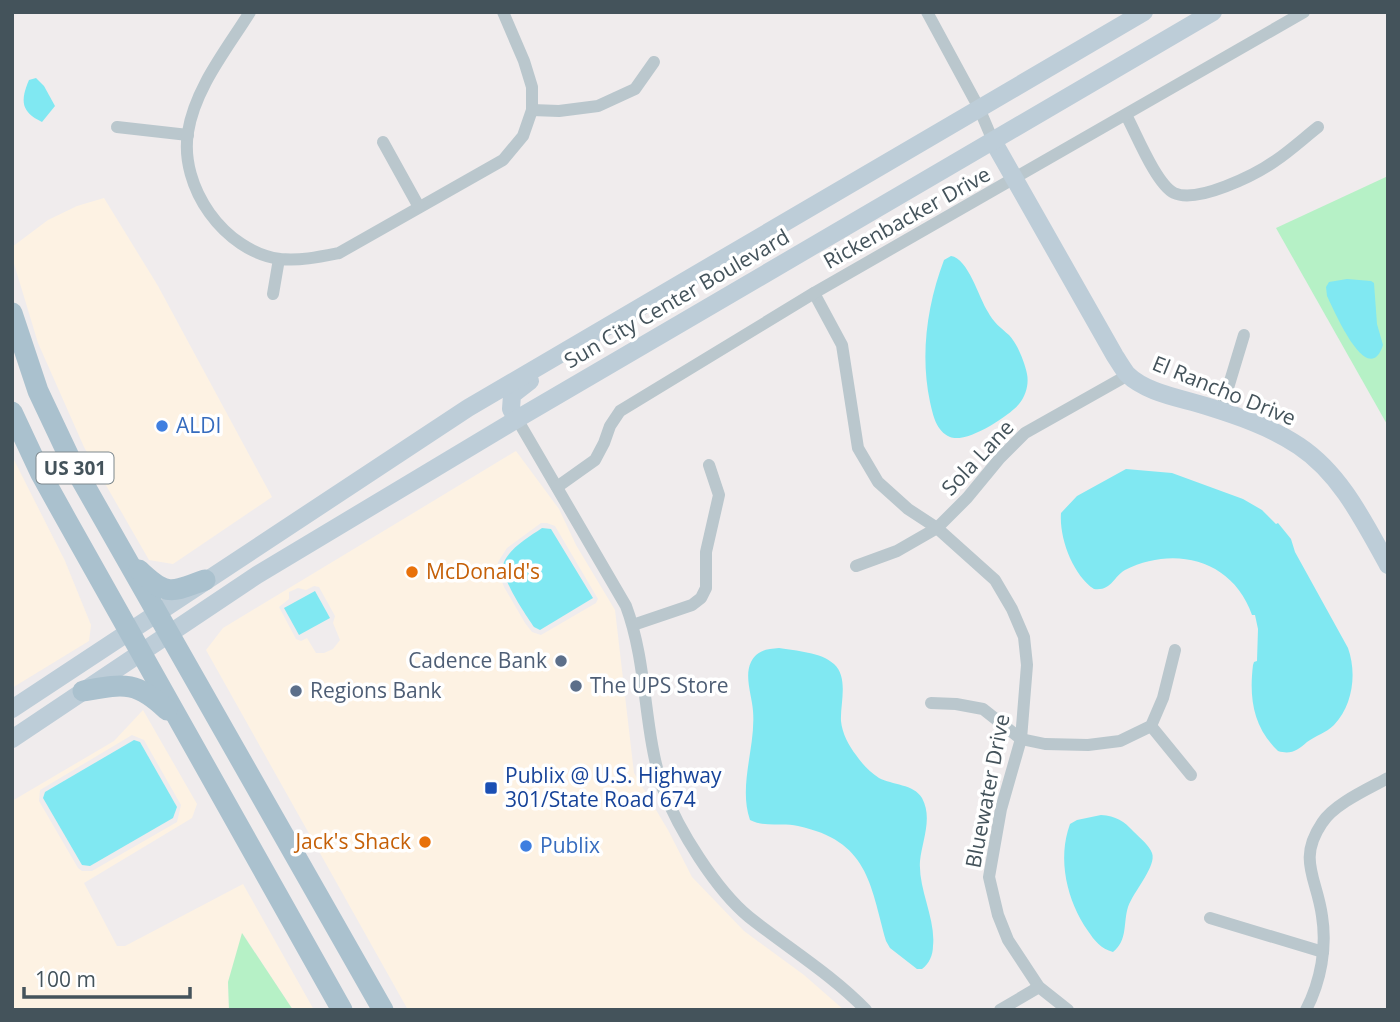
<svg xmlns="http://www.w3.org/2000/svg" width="1400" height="1022" viewBox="0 0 1400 1022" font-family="'Open Sans',sans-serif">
	<rect width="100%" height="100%" fill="#f0eced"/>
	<g fill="#fdf2e3" fill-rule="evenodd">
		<path d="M104,198l54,88 114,211 -99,67 -24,-4 -65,-113 -46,-104 -26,-86v-10l36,-27 29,-14z"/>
		<path d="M516,451l43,58 17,36 39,65 19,163 34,57 24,47 52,54 60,44 40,35h-436l-202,-360 17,-22zM541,523h6l8,3 43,73 -2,4 -55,32 -9,-3 -7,-9 -21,-36 -6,-16v-9l9,-14zM314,586l5,1 16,29 -2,7 7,17 -7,9 -9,4h-8l-9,-15 -6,3 -5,-2 -17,-32 10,-8v-7l9,-4 8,2z"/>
		<path d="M12,456l53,105 26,64 -2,16 -77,47z"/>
		<path d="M143,710l54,94 -5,14 -108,65 33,63h8l118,-62 71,126h-21l-50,-76 -15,48 1,28h-217v-209l102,-60zM132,735l12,5 37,65 -4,17 -85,49h-10l-4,-3 -39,-67 1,-11z"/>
	</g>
	<g fill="#b6f1c6">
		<path d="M1388,176v250l-112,-198z"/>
		<path d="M242,933l51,77h-64l-1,-28z"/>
	</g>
	<g fill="#80e8f2">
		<path d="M36,78l8,8 11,20 -13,16c-21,-10 -22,-21 -13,-42z"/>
		<path d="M951,256c17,2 28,42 37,56 5,10 13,16 21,23 8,8 16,28 18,39 2,10 -1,22 -8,30 -10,12 -53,40 -69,33 -14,-6 -17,-22 -20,-35 -10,-47 -3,-97 14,-142z"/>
		<path d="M1347,279l24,2 3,2 3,41 6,21c-15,46 -50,-37 -56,-49l-1,-9 3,-5z"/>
		<path d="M1126,469l46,4 71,26 19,11 14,14 2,-1 13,16 4,13 53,96c9,25 5,57 -14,77 -8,8 -19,11 -27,17 -9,8 -16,13 -29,9 -25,-24 -29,-53 -25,-86l1,-3 3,-1 1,-32 -3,-14h-3c-19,-55 -77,-70 -127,-45 -12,7 -13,21 -31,19 -21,-14 -35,-51 -33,-76l16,-17z"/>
		<path d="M542,528l9,1 42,69 -53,32 -6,-3c-8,-12 -36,-52 -30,-65 7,-15 25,-25 38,-34z"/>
		<path d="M315,591l15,27 -31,17 -15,-27z"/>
		<path d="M779,648c17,3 42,4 55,16 15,14 6,40 7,57 1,12 8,25 15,34 6,9 14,17 23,23 13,7 35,6 43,20 11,20 0,43 -2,63 -2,28 16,58 13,85 0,9 -4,18 -11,23h-5l-27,-21 -4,-7c-16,-58 -18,-100 -88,-115 -16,-4 -32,2 -48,-6 -12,-35 6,-73 3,-109 -1,-15 -9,-35 -2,-49 6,-12 16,-13 28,-14z"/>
		<path d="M134,740l6,2 37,65 -4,11 -83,48 -8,-1 -39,-67 2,-6z"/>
		<path d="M1101,815c15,1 23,6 33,17 6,6 15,13 18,21 5,13 -19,39 -24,54 -5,16 0,33 -15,45 -12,-3 -19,-12 -25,-21 -21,-30 -31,-72 -18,-107l7,-4z"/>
	</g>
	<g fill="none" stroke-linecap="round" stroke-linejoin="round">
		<g stroke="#bac7cd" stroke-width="12">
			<path d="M250,12c-23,37 -55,76 -62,120 -9,55 36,119 92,127 20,2 39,-2 59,-6l164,-93 20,-24 9,-26v-23l-8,-26 -21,-49"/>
			<path d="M927,12l52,96 14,33"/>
			<path d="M532,110l27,1 39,-5 37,-17 19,-27"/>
			<path d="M1126,115c10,18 30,69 48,78 23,11 81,-18 101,-32 15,-10 29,-23 43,-34"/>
			<path d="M117,127l71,8"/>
			<path d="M383,142l36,65"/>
			<path d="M814,293l28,52 16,103 20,34 30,27 29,19 58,52 17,29 12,28 3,28 -6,74 -20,70 -12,68 9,38 10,25 31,47 29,23"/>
			<path d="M273,294l6,-35"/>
			<path d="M1221,411l23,-76"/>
			<path d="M517,419l109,187c22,59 17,124 37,183 15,40 53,101 86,128 39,31 82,57 117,93"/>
			<path d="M557,487l38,-27 9,-17 6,-17 10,-15 194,-118 490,-281"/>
			<path d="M856,566l41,-15 40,-23 30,-30 33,-40 25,-25 103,-58"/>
			<path d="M633,625l59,-20 9,-7 5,-10v-36l13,-57 -10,-30"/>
			<path d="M931,703l25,1 27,5 38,30 24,5 43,1 32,-4 31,-15 12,-28 12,-48"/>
			<path d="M1151,726l40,49"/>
			<path d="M1210,918l113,34"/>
			<path d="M1000,1010l39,-23"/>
			<path d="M1306,1010c15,-29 21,-63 16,-94 -5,-38 -25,-56 0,-93 12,-19 46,-34 66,-45"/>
		</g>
		<g stroke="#bdcdd8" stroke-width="18">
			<path d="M993,141l122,215c4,6 8,13 12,18 19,19 54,24 79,32 32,10 65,21 93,40 42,28 65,76 89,119"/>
			<path d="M517,419l-6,-10 1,-14 18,-14"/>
			<path d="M12,709l456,-301 676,-396"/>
			<path d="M12,739l245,-164 260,-156 696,-407"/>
		</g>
		<g stroke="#aac1ce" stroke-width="21">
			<path d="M12,313l26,78 35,74 310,545"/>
			<path d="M12,412l29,62 25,45 276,491"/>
			<path d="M139,570c28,27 32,22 66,10"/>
			<path d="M83,691c40,-7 53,-11 84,19"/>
		</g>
	</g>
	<g fill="#3f7fe0" stroke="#fff" stroke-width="2.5">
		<circle cx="162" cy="426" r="7"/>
		<circle cx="526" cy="846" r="7"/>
	</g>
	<g fill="#e8710a" stroke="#fff" stroke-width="2.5">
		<circle cx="412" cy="572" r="7"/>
		<circle cx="425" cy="842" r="7"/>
	</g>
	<g fill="#5c6f8a" stroke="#fff" stroke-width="2.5">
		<circle cx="561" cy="661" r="7"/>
		<circle cx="576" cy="686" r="7"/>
		<circle cx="296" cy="691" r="7"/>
	</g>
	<rect fill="#1a4fb4" stroke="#fff" stroke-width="2.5" x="484" y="781" width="14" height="14" rx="3.5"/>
	<g text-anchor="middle" stroke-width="7" stroke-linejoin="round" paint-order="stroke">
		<rect fill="#fff" stroke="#7c878c" stroke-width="2" x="36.5" y="452.5" width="77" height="31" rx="5"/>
		<g font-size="19" font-weight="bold" fill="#44535b">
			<text x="75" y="475">US 301</text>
		</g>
		<g font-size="21" fill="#44535b" stroke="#fff">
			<text transform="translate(907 218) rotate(-29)" y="7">Rickenbacker Drive</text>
			<text transform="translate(677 299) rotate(-30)" y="7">Sun City Center Boulevard</text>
			<text transform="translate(1224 391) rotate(22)" y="7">El Rancho Drive</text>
			<text transform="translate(978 458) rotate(-47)" y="7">Sola Lane</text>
			<text transform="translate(988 791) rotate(-79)" y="7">Bluewater Drive</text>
		</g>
		<g font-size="21" fill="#366cbe" stroke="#fff" text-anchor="start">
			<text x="176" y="433">ALDI</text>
			<text x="540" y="853">Publix</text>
		</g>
		<g font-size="21" fill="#c56008" stroke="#fff" text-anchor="start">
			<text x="426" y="579">McDonald's</text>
			<text x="411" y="849" text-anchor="end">Jack's Shack</text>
		</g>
		<g font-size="21" fill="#4e5e75" stroke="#fff" text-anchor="start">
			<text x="547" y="668" text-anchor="end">Cadence Bank</text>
			<text x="590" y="693">The UPS Store</text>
			<text x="310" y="698">Regions Bank</text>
		</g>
		<g font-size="21" fill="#164399" stroke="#fff" text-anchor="start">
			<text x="505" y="783">Publix @ U.S. Highway<tspan x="505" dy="24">301/State Road 674</tspan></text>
		</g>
	</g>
	<rect width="1400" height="1022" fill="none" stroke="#44535b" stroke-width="28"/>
	<path d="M24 987v10h166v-10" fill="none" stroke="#44535b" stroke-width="3.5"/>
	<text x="35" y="987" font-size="21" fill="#44535b" stroke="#ffffff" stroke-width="5" paint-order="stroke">100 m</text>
</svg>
